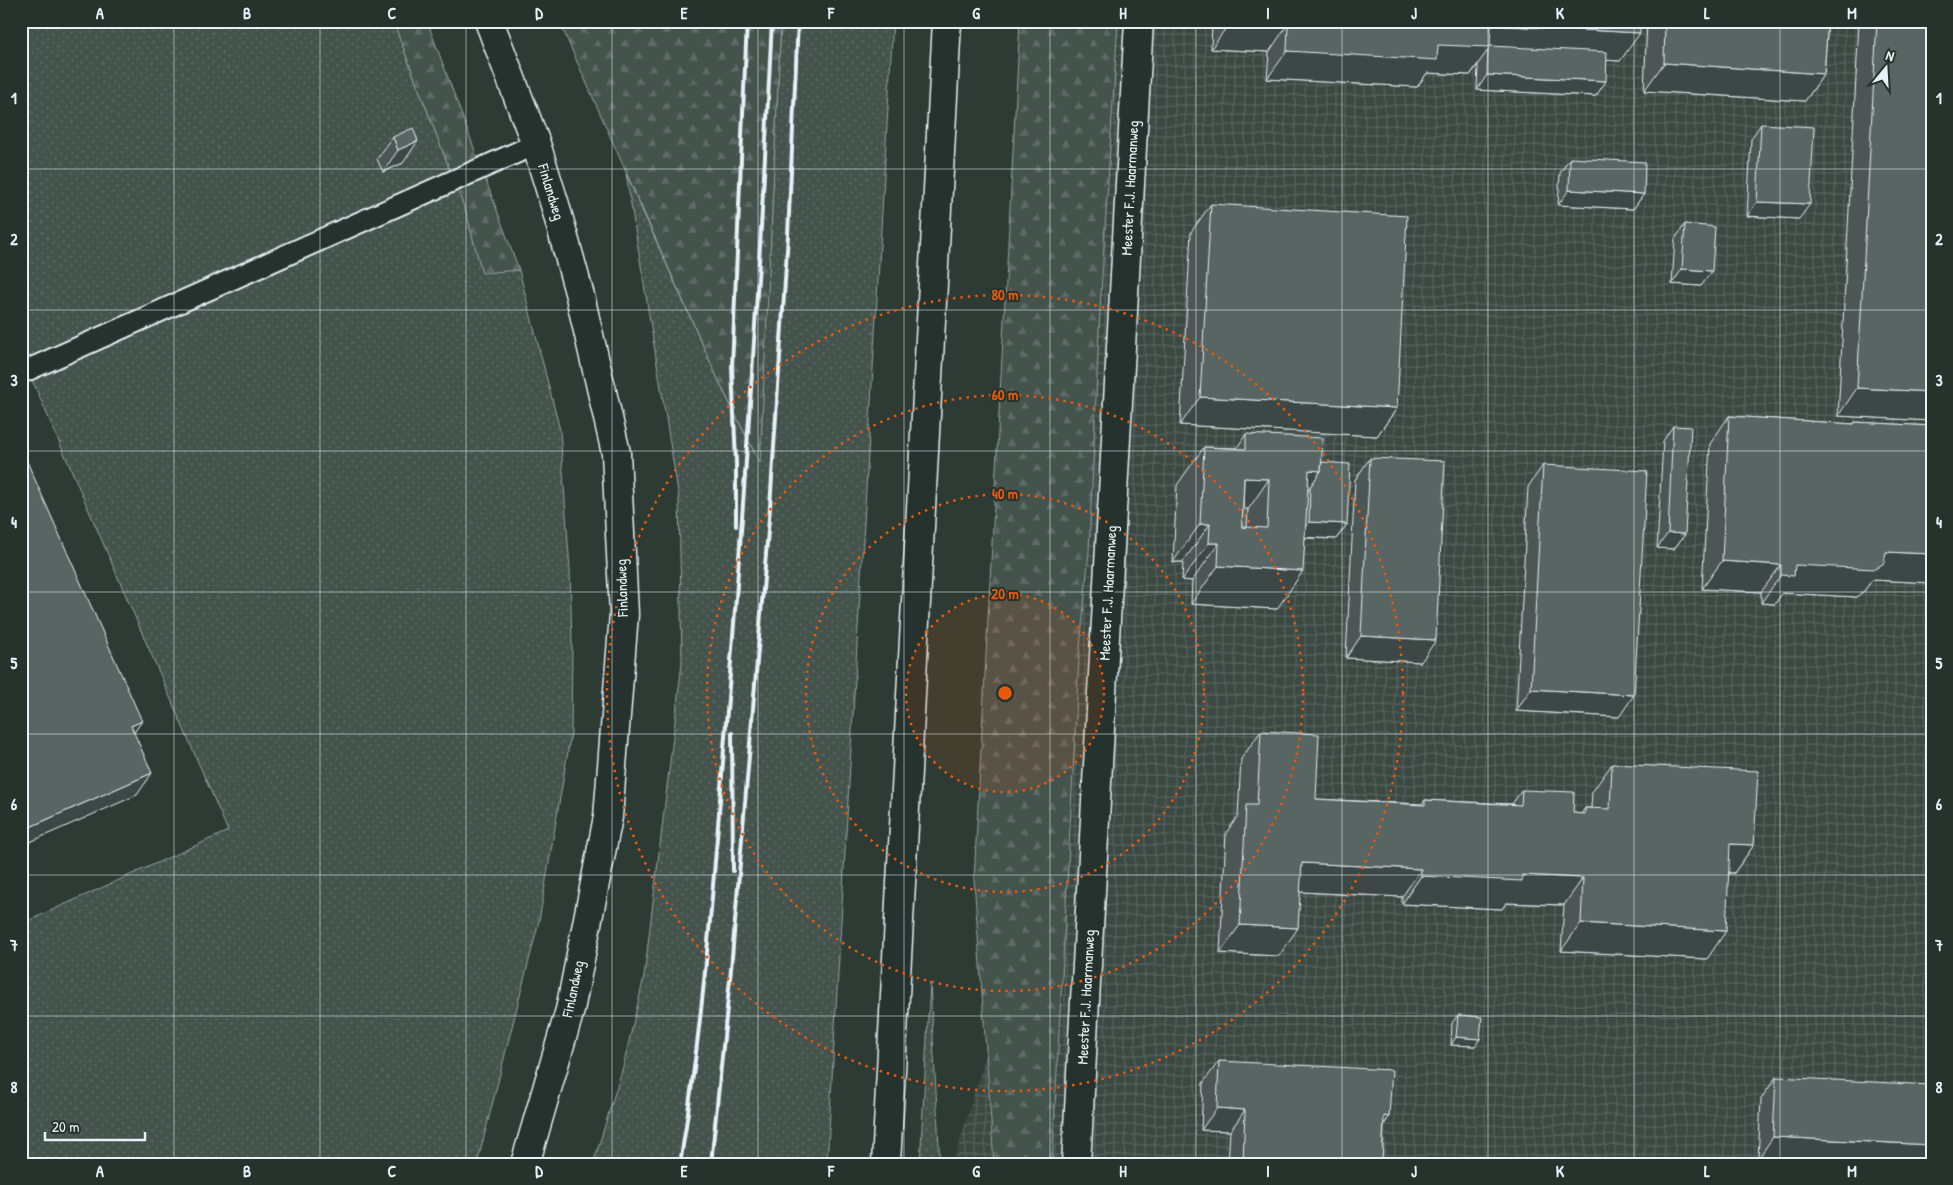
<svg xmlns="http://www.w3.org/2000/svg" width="1953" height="1185" viewBox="0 0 1953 1185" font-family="'Patrick Hand',sans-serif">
	<defs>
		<pattern id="industrial-grid" width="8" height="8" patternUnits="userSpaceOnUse" patternTransform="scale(1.25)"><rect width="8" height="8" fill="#3b4843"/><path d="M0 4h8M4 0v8" fill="none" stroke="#57635f"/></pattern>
		<pattern id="grass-dots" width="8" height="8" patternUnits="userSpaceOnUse" patternTransform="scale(1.25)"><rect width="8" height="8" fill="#45524e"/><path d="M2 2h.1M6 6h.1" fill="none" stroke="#606b68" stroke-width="1.8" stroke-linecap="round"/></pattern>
		<pattern id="forest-firs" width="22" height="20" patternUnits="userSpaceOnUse" patternTransform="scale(1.25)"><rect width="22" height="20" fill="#45524e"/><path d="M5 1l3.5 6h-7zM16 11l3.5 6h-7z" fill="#606b68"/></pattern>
	</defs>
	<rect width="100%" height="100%" fill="#2e3b35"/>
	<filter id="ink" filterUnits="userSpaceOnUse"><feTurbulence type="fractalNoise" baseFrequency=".02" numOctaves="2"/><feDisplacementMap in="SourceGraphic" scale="10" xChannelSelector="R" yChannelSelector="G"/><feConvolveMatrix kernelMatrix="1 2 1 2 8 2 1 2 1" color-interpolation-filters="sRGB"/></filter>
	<g filter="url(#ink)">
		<path fill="url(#industrial-grid)" d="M1076,21h856v1143h-979l69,-229z"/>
		<g fill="url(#grass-dots)" stroke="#96a2a3">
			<path d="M21,21h372l73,191 16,60 37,-2 41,160 10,140 2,74 -1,89 -32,188 -62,243h-456v-240l207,-93 -207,-477z"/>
			<path d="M781,21h112l-66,1143h-234l30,-97 21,-90 38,-314 -3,-165 -53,-324 95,212 38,76z"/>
			<path d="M930,983l10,181h-20z"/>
		</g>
		<g fill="url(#forest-firs)" stroke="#96a2a3">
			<path d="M393,21h34l92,249 -37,3 -16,-61z"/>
			<path d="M559,21h222l-21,442 -39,-77z"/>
			<path d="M1020,21h98l-18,289 -11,241 -10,108 -27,505h-58l-20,-284z"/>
		</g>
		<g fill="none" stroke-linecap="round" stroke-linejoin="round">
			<defs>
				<path id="service" d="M21,373l515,-229"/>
				<path id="minor" d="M1076,1164l63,-1143"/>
				<path id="tertiary" d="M489,21l47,123 19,61 25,91 36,157 8,161 -16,203 -38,193 -45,154"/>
				<path id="secondary" d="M886,1164l61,-1143"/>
			</defs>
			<use href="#service" stroke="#e8f1f8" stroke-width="24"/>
			<use href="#minor" stroke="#e8f1f8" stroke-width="31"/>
			<use href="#tertiary" stroke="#e8f1f8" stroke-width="31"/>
			<use href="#secondary" stroke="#e8f1f8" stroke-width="31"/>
			<use href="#service" stroke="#26332d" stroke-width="20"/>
			<use href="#minor" stroke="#26332d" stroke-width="28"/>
			<use href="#tertiary" stroke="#26332d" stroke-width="28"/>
			<use href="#secondary" stroke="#26332d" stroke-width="28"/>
			<g stroke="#e8f1f8" stroke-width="4">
				<path d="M736,526v-63l-4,-96 15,-346"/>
				<path d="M732,733l1,138"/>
				<path d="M680,1164c25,-150 35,-302 47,-453 19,-230 34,-459 45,-690"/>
				<path d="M711,1164l20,-195 39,-462 18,-272 10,-214"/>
			</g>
		</g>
		<g fill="#4d5755" stroke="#e8f1f8">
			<path d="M1212,21h428l-20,40 -13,-1 -11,36 -119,-6 1,-25 -8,10 -43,-2 -10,14 -150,-8 2,-27 -58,-3z"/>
			<path d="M1647,21h181l-4,53 -19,27 -161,-10z"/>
			<path d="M1859,21h73v400l-94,-5z"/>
			<path d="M1761,124l38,95 -52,-3 4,-77z"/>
			<path d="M393,137l10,26 -20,9 -6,-13z"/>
			<path d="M1570,158l74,36 -11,15 -75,-4 2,-32z"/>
			<path d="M1211,204l186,204 -20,28 -197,-11 11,-193z"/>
			<path d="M1685,224l16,62 -29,-2 3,-45z"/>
			<path d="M1729,416l124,8 2,-2 77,4v157l-60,-3 -8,11 -8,6 -74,-4 -7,11 -14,-1v-11l-59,-3 8,-145z"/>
			<path d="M1673,426l12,108 -11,15 -17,-1 6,-107z"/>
			<path d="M1246,434l76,28 25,62 -11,15 -31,-1 -28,71 -86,-5 1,-23 -10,-1 1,-18h-10l4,-77 27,-38 33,1z"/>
			<path d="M1370,458l51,204 -75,-4 9,-178z"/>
			<path d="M1543,465l76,252 -103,-6 12,-224z"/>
			<path d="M1261,731l55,68 106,5 3,-4 87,4 10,-14 51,23 8,1 4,-6h6l1,-16 20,-28 142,81 -20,28h-5l-22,86 -146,-8 3,-46 -58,-2 -4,6 -100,-5v-7l-102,-5 -21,64 -59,-3 6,-120 12,-17 3,-57z"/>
			<path d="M1458,1015l17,31 -24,-1 1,-22z"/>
			<path d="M1219,1061l170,56 -5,8 -2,39h-154l2,-33 -29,-1 2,-47z"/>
			<path d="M1776,1077l156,87h-76l-98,-5 3,-60z"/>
		</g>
		<g fill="#3e4745" stroke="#e8f1f8">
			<path d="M1231,21l57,3 -19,28 -58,-3z"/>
			<path d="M1491,25l149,8 -20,28 -132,-7v-4l-18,25 -43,-2 -10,14 -150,-8 20,-28 151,-6z"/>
			<path d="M1664,63l160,11 -19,27 -161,-10z"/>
			<path d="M1487,75l119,6 -10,15 -119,-6z"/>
			<path d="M418,141l-15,22 -20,9 15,-22z"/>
			<path d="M1569,190l75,4 -11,15 -75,-4z"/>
			<path d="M1757,202l53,2 -11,15 -52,-3z"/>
			<path d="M1682,269l30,2 -11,15 -29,-2z"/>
			<path d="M1857,388l75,4v29l-94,-5z"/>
			<path d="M1200,397l197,11 -20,28 -197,-11z"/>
			<path d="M1309,470l12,1 -26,38z"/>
			<path d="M1244,478l25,1 -26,38z"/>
			<path d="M1309,522l38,2 -11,15 -38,-2z"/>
			<path d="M1200,524h10l-27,38h-10z"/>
			<path d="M1668,533l17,1 -11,15 -17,-1z"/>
			<path d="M1209,543h10l-27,38 -10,-1z"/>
			<path d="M1886,552l46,2v29l-60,-3 -8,11 -8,6 -74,-4 -7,11 -14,-1 20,-28 14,-10z"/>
			<path d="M1722,561l59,4 -20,27 -59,-3z"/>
			<path d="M1218,566l85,5 -26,38 -86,-5z"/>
			<path d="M1361,636l75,4 -15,22 -75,-4z"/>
			<path d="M1531,689l103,6 -15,22 -103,-6z"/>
			<path d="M142,721l-15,22 4,-17z"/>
			<path d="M152,773l-15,22 -116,51v-15z"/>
			<path d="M1730,844l24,1 -20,28 -23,-1z"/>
			<path d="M1302,863l119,6 -19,28 -120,-6z"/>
			<path d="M1522,875l61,3 -19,27 -58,-2 -4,6 -100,-5 19,-28z"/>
			<path d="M1581,923l145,8 -19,28 -146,-8z"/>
			<path d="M1240,925l58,3 -19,28 -59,-3z"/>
			<path d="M1456,1037l24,2 -5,7 -24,-1z"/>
			<path d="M1217,1108l28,2 -15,21 -29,-1z"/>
			<path d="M1384,1116l5,1 -15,22z"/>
			<path d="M1773,1137l159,8v19h-76l-98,-5z"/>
		</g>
		<g fill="#596563" stroke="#e8f1f8" fill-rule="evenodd">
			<path d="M1231,21h409v12l-149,-8 -1,22 -52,-2 -1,15 -150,-9 1,-27z"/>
			<path d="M1665,21h163l-4,53 -160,-11z"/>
			<path d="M1877,21h55v371l-75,-4z"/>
			<path d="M1490,46l117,6 -1,29 -119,-6 1,-25z"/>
			<path d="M1761,124l53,3 -4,77 -53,-2z"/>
			<path d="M413,128l5,13 -20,9 -5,-13z"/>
			<path d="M1570,158l75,4 -1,32 -75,-4z"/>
			<path d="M1211,204l196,12 -10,192 -197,-11z"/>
			<path d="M1685,224l30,3 -3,44 -30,-2z"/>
			<path d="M1729,416l125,8 1,-2 77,4v128l-46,-2 -2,11 -9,6 -80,-4 -1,11 -13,-1v-10l-59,-4z"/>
			<path d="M1673,426l18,1 -6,107 -17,-1z"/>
			<path d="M1246,434l77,4 -2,33 -12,-1 -6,101 -85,-5 1,-23h-10l1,-19h-10l4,-77 42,2zM1244,478l25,1 -2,49 -25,-1z"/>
			<path d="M21,448l121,273 -11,5 21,47 -131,58z"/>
			<path d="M1370,458l75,3 -9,179 -75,-4z"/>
			<path d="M1322,462l28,2 -3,60 -38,-2 1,-35 11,-16z"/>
			<path d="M1543,465l104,6 -13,224 -103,-6z"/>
			<path d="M1243,509h5l-1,18h-5z"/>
			<path d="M1261,731l58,3 -3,65 109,6v-5l96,5 1,-15 52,2 -1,21 12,1v-6l25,1 2,-45 146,7 -4,74 -24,-1 -4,87 -145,-8 2,-45 -61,-3v6l-101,-5v-7l-119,-6 -4,65 -58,-3 6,-120h11z"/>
			<path d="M1458,1015l24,2 -2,22 -24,-2z"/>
			<path d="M1219,1061l173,9 -3,47 -5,-1 -2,48h-139l2,-54 -28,-2z"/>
			<path d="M1776,1077l156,8v60l-159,-8z"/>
			<path d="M1634,1162l27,2h-27z"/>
		</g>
	</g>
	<path fill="none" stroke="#e8f1f8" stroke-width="1" stroke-opacity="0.55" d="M174,21v1143M320,21v1143M466,21v1143M612,21v1143M758,21v1143M904,21v1143M1050,21v1143M1196,21v1143M1342,21v1143M1488,21v1143M1634,21v1143M1780,21v1143M21,169h1911M21,310h1911M21,451h1911M21,592h1911M21,734h1911M21,875h1911M21,1016h1911"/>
	<circle cx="1005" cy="693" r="99" fill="#e8590c" fill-opacity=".12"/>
	<g fill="none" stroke="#e8590c" stroke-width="2.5" stroke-dasharray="2.5 5">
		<circle cx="1005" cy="693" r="99"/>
		<circle cx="1005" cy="693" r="199"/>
		<circle cx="1005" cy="693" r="298"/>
		<circle cx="1005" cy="693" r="398"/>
	</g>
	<g text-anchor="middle" stroke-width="4" stroke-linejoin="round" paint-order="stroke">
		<g font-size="15" fill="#e8f1f8" stroke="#26332d">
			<text transform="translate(1130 188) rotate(-87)" y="5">Meester F.J. Haarmanweg</text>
			<text transform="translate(551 192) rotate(73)" y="5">Finlandweg</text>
			<text transform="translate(622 588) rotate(-92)" y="5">Finlandweg</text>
			<text transform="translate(1108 593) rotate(-87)" y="5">Meester F.J. Haarmanweg</text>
			<text transform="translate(573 989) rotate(-78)" y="5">Finlandweg</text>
			<text transform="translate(1086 997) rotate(-87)" y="5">Meester F.J. Haarmanweg</text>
		</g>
	</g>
	<circle cx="1005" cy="693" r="8" fill="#e8590c" stroke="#26332d" stroke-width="2.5"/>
	<g font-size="15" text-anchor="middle" font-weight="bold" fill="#e8590c" stroke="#26332d" stroke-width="4" stroke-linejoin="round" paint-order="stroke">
		<text x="1005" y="300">80 m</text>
		<text x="1005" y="400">60 m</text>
		<text x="1005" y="499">40 m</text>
		<text x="1005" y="599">20 m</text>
	</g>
	<rect width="1953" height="1185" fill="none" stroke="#26332d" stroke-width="55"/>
	<g transform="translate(1886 68) rotate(18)" stroke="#26332d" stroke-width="4" paint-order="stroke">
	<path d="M0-4L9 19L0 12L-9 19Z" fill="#e8f1f8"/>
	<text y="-8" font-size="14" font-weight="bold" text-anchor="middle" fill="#e8f1f8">N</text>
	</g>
	<path d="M45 1132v8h100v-8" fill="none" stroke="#e8f1f8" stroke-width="2.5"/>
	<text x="52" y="1132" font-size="15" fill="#e8f1f8" stroke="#26332d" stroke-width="4" paint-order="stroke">20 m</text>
	<rect x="28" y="28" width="1898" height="1130" fill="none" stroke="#e8f1f8" stroke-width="2"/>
	<g font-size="16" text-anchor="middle" font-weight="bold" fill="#e8f1f8">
		<text x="100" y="19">A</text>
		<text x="247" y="19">B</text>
		<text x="392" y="19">C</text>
		<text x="539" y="19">D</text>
		<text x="684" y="19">E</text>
		<text x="831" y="19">F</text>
		<text x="976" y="19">G</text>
		<text x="1123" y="19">H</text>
		<text x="1268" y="19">I</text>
		<text x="1414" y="19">J</text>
		<text x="1560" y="19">K</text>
		<text x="1707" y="19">L</text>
		<text x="1852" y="19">M</text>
		<text x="14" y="104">1</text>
		<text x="1939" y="104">1</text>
		<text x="14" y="245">2</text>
		<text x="1939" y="245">2</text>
		<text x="14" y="386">3</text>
		<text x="1939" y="386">3</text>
		<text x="14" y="528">4</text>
		<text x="1939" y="528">4</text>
		<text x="14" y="669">5</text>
		<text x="1939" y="669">5</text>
		<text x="14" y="810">6</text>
		<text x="1939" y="810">6</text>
		<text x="14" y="951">7</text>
		<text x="1939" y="951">7</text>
		<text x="14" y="1093">8</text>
		<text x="1939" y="1093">8</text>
		<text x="100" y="1177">A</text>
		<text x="247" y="1177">B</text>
		<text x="392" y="1177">C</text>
		<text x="539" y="1177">D</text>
		<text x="684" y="1177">E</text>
		<text x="831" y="1177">F</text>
		<text x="976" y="1177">G</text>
		<text x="1123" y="1177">H</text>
		<text x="1268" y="1177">I</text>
		<text x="1414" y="1177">J</text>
		<text x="1560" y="1177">K</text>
		<text x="1707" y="1177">L</text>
		<text x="1852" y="1177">M</text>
	</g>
</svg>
